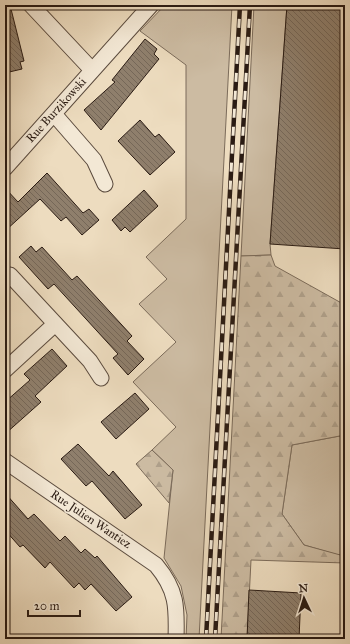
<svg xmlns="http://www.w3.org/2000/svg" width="350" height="644" viewBox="0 0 350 644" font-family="'IM FELL Great Primer',serif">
	<defs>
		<pattern id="forest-firs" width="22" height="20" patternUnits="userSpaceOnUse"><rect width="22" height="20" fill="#ccbba2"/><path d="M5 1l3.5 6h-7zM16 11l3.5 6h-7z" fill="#afa08b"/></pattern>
		<pattern id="building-back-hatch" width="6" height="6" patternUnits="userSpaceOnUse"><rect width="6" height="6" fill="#8f7f6c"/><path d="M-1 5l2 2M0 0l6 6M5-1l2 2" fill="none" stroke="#756758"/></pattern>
	</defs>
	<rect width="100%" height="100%" fill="#eddcbf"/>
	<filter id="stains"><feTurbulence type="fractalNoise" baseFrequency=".005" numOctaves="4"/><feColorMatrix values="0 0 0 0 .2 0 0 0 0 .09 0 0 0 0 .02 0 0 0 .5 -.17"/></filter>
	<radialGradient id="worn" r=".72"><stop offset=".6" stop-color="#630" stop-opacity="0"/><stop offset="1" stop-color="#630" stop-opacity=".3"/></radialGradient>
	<g fill="#ccbba2" stroke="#7b6b5a">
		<path d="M165,5h67l-33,634h-13l1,-24 -6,-29 -17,-28 9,-88 -21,-20 24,-23 -43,-45 43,-40 -37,-38 28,-25 -21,-22 40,-38v-154l-46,-34z"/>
		<path d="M254,5h33l-17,239 1,11 -30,1z"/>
		<path d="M345,435v122l-41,-12 -22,-31 10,-69z"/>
	</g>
	<g fill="url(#forest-firs)" stroke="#7b6b5a">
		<path d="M271,255l4,11 70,39v130l-53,10 -10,69 22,31 40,11 1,7 -94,-3 -4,79h-26l20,-383z"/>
		<path d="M152,450l21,20 -4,33 -33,-39z"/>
	</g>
	<g fill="url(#building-back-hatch)" stroke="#2a1b13">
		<path d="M10,5l14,56 -4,1 2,7 -17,4v-67z"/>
		<path d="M287,5h58v244l-75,-5z"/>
		<path d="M145,39l12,10 -3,5 5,5 -58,71 -17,-20 31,-28 -3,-2z"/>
		<path d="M140,120l15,17 4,-3 16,18 -25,23 -32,-34z"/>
		<path d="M47,173l36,40 6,-4 10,11 -17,15 -16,-18 -5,4 -21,-22 -35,32v-43l13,14z"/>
		<path d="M144,190l14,16 -28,26 -5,-5 -4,4 -9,-11z"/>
		<path d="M31,246l5,6 6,-5 30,33 5,-4 55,60 -5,5 17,18 -16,16 -15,-17 5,-4 -64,-70 -6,5 -29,-32z"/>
		<path d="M52,349l15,17 -32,30 6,6 -36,32v-32l25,-22 -6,-6z"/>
		<path d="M135,393l14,16 -33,30 -15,-17z"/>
		<path d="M78,444l31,32 4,-5 29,34 -17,14 -33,-38 -6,5 -25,-27z"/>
		<path d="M5,493l23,26 6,-5 26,27 5,-5 16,17 4,-4 10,9 2,-2 35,41 -16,14 -25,-27 -6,6 -6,-7 -5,5 -24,-26 -5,6 -22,-23 -3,2 -15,-17z"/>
		<path d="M249,590l52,3 -2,46h-52z"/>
	</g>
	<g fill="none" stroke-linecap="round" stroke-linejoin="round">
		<defs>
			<g id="street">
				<path d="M31,5l61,65"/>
				<path d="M54,114l40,46 11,24"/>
				<path d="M5,168l146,-163"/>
				<path d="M10,275l80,86 11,17"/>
				<path d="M5,370l50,-46"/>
				<path d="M5,461l151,104c21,25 21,42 20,74"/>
			</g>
		</defs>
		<use href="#street" stroke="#5b4b3e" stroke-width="17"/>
		<use href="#street" stroke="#f3e8d5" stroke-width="15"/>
		<defs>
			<g id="rail">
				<path d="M206,639l34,-634"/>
				<path d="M215,639l35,-634"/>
			</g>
		</defs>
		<use href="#rail" stroke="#2a1b13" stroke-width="4.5"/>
		<use href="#rail" stroke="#f3e8d5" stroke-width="3" stroke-dasharray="9" stroke-linecap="butt"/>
	</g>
	<g text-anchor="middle" stroke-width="3.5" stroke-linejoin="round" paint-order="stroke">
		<g font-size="12" fill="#2a1b13" stroke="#f3e8d5">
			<text transform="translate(56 110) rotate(-48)" y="4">Rue Burzikowski</text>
			<text transform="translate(91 519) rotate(34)" y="4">Rue Julien Wantiez</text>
		</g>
	</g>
	<rect width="350" height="644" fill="none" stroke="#eddcbf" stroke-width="20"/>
	<rect x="6" y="6" width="338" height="632" fill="none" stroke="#2a1b13" stroke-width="2"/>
	<rect x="10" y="10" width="330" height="624" fill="none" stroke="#2a1b13"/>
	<g transform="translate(304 598) rotate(356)" stroke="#f3e8d5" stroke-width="3" paint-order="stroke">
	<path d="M0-3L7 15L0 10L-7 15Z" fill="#2a1b13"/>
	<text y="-6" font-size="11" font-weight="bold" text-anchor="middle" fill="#2a1b13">N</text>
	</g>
	<path d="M28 610v6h52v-6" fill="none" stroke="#2a1b13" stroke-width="2"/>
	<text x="34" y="610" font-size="12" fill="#2a1b13" stroke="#f3e8d5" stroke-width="3" paint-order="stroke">20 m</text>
	<rect width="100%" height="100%" filter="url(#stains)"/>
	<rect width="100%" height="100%" fill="url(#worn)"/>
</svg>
